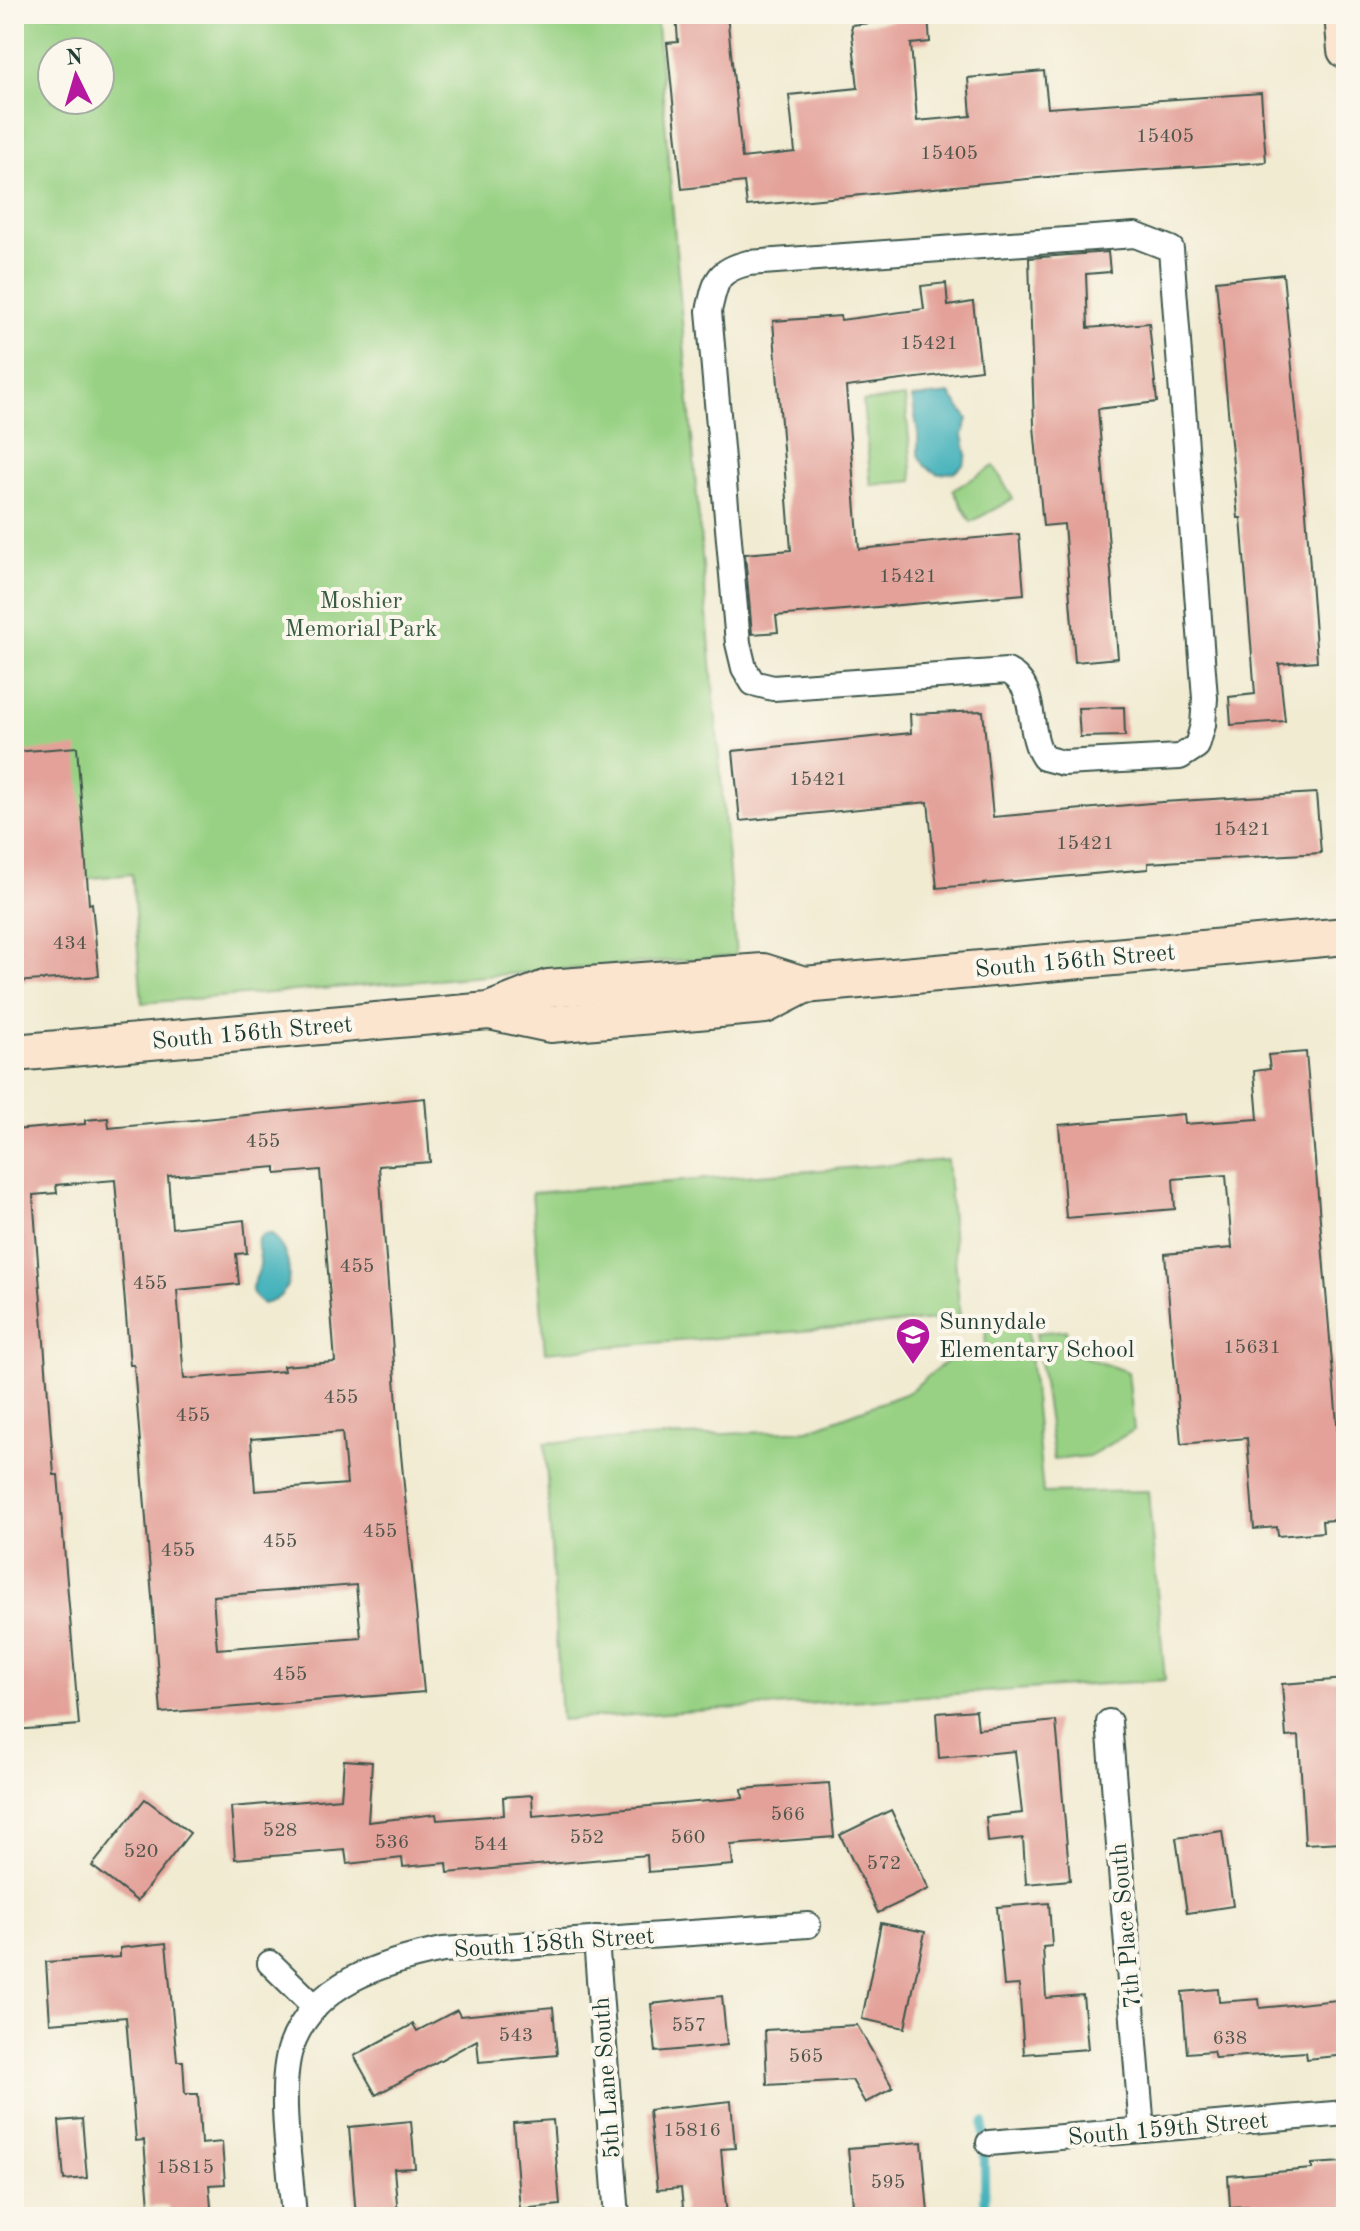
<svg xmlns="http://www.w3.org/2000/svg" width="1360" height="2231" viewBox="0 0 1360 2231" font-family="'Old Standard TT',serif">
	<rect width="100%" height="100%" fill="#fbf7ec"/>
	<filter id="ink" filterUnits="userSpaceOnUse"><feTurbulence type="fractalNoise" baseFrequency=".0125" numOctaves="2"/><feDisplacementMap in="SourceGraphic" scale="16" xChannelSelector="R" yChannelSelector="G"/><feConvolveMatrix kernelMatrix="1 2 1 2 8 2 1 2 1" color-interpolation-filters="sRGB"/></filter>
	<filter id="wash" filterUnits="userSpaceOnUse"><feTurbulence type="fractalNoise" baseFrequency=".006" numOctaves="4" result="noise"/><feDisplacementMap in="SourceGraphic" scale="32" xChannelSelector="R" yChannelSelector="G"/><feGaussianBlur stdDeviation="1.8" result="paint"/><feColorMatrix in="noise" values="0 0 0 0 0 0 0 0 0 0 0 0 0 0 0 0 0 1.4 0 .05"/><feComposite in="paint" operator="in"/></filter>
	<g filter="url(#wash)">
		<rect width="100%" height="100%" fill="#f1ebd2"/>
		<g fill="#98d184" stroke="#5c875c" stroke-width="2" fill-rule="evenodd">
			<path d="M14,14h642l80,942 -594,47 -10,-129 -118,12zM52,52h48v48h-48z"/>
			<path d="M905,397l8,84 -42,4 -8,-83z"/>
			<path d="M994,466l19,33 -42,23 -18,-32z"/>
			<path d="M947,1160l13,158 -415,34 -13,-159z"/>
			<path d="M1027,1322l16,171 105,-2 17,189 -604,40 -16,-277 263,-13 99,-37 40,-32 38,-5 1,-33z"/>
			<path d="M1066,1330l7,23 55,19 6,58 -45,26 -35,4 -18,-127z"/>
		</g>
		<g fill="#40b0ba" stroke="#307677" stroke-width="2">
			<path d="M950,394l18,25 -5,16 4,20 -3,9 -9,8 -17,2 -13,-8 -7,-11v-22l-6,-35z"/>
			<path d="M264,1234h8c21,21 27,64 -9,70 -22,-17 -5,-20 -3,-40 1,-9 -4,-16 -2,-25z"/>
		</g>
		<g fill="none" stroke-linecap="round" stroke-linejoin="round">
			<path stroke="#40b0ba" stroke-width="9" d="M984,2122l1,95"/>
		</g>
		<g id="blocks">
			<g fill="#e3a199" fill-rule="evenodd">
				<path d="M676,14h51l15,144 53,-6 -6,-57 69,-7 -7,-63 77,-8 2,25 -19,2 6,77 54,-5 -3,-38 76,-7 4,37 213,-15 5,69 -197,13 -322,31 -3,-24 -62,7 -15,-146 11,-1z"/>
				<path d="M1108,252l2,20 -24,2 2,54 61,-5 8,79 -59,7 20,249 -43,4 -11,-138 -21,2 -9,-100 -5,-168z"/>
				<path d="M1283,274l23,238 11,149 -38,3 6,57 -54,4 -2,-28 26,-3 -14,-176h-3l-22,-237z"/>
				<path d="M946,283l2,23 25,-4 8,68 -135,17 13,162 160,-15 5,60 -248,22 2,16 -26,2 -7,-80 46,-4 -18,-229 67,-5 1,4 83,-11 -3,-23z"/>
				<path d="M1124,707l1,29 -45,1 -2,-29z"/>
				<path d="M983,711l10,106 169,-15 154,-9 5,60 -173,10v6l-211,19 -9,-86 -188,19 -7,-70 178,-18 -1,-19z"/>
				<path d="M77,747l12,157 3,-1 7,73 -85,6v-230z"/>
				<path d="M1306,1052l39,467 -23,2 1,11 -45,4 -1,-9 -23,2 -7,-91 -66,6 -16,-190 67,-6 -6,-73 -53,4 2,30 -109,9 -7,-93 125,-11 1,10 73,-5 -4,-48 16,-2 -2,-14z"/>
				<path d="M425,1098l5,64 -51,4 21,278 24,248 -263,21 -27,-348h-4l-15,-185 -59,5 1,8 -24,2 21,280h4l21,250 -65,5v-600l71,-6v-4l23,-2 1,10zM276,1167v7l44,-4 15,192 -52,4 1,5 -100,8 -7,-89 62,-6 -3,-30 11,-1 -3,-33 -72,8 -4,-52zM342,1432l5,52 -92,7 -4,-52zM356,1585l5,53 -144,11 -4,-53z"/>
				<path d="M1346,1679v137h-5l1,26 -37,2 -6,-108 -13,1 -4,-53z"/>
				<path d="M976,1710l2,19 78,-8 14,159 -44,4 -3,-46 -35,4 -2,-25 36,-4 -7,-62 -76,7 -3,-45z"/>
				<path d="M344,1760l28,2 -4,60 68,-8 1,6 67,-5 -1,-18 29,-2 1,21 210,-18 -1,-9 87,-6 5,54 -103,8 2,20 -85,7 -1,-17 -199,18 -1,-10 -44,4 -1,-9 -55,6 -2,-14 -110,9 -4,-52 110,-9z"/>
				<path d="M145,1799l45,34 -53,68 -45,-35z"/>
				<path d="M891,1810l38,79 -51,24 -38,-78z"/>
				<path d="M1222,1831l11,75 -46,7 -11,-75z"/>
				<path d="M1049,1903l3,43 -9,1 3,51 37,-3 5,54 -64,5 -5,-69 -15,1 -7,-79z"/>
				<path d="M881,1923l44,9 -20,96 -43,-9z"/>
				<path d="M166,1943l11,118h6l2,33h13l3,50 21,-2 3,42 -16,1 3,32h-43l-1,-11 -19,1 -5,-67 -8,1 -10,-124 -76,6 -4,-61 74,-5v-9z"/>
				<path d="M1218,1989l1,13 40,-3 1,9 86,-9v56l-39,4 -1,-7 -91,6 -2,-7 -26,2 -5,-61z"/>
				<path d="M722,1996l5,49 -71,7 -5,-48z"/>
				<path d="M553,2007l4,48 -78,7 -2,-22 -101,55 -22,-39 59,-32 4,7 40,-21 3,6z"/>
				<path d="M857,2025l36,63 -28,15 -13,-23 -85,5 -2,-55z"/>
				<path d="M731,2101l4,47 -14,1 6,68h-43l-3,-29 -24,2 -8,-80z"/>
				<path d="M82,2119l5,59 -23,2 -5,-59z"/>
				<path d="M553,2120l7,85 -40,4 -7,-86z"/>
				<path d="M411,2121l4,47 -21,1 4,46 -42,2 -7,-90z"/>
				<path d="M922,2142l6,71 -74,4 -6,-69z"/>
				<path d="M1343,2162l3,55h-97l-1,-11 -18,1 -2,-31 84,-7v-5z"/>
			</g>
		</g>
	</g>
	<g filter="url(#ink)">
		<use href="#blocks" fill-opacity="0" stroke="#3e574c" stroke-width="2"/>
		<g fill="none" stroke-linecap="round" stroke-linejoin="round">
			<defs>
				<g id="street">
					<path d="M1135,235l36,14 34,449 -2,27 -6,21 -17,11 -117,6 -19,-5c-19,-26 -4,-72 -37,-87l-234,17 -20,-5 -9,-15 -6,-25 -29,-332c7,-30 7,-40 39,-48z"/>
					<path d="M1109,1722l33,408"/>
					<path d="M596,1939l21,278"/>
					<path d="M270,1963l44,43"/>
					<path d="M989,2143l357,-30"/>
					<path d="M294,2217c-3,-45 -17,-129 -3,-170 23,-65 92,-85 152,-97l365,-25"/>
				</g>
				<g id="secondary">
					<path d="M1343,14l3,36"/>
					<path d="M489,1011l61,13 215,-19 39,-20 542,-49"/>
					<path d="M14,1053l475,-42 59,-23 215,-16 41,13"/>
				</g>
			</defs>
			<use href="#street" stroke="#3e574c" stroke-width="28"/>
			<use href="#secondary" stroke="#3e574c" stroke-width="40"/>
			<use href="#street" stroke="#fff" stroke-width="24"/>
			<use href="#secondary" stroke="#fbe5cf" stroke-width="36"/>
		</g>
	</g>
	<defs>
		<symbol id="school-pin" viewBox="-11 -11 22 30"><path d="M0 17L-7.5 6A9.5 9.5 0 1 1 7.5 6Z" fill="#b5179e" stroke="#fbf7ec"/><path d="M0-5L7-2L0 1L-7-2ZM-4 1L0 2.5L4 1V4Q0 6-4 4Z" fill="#fff"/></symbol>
	</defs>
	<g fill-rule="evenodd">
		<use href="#school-pin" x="893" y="1315" width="40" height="54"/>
	</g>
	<g text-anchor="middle" stroke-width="8" stroke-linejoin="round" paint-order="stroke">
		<g font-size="20" fill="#50564d">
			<text x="1165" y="142">15405</text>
			<text x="949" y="159">15405</text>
			<text x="929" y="349">15421</text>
			<text x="908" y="582">15421</text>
			<text x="818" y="785">15421</text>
			<text x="1242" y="835">15421</text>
			<text x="1085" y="849">15421</text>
			<text x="70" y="949">434</text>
			<text x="263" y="1147">455</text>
			<text x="357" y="1272">455</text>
			<text x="150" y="1289">455</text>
			<text x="1252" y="1353">15631</text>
			<text x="341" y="1403">455</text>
			<text x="193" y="1421">455</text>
			<text x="380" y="1537">455</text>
			<text x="280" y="1547">455</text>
			<text x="178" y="1556">455</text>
			<text x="290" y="1680">455</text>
			<text x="788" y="1820">566</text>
			<text x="280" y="1836">528</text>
			<text x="587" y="1843">552</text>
			<text x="688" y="1843">560</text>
			<text x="392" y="1848">536</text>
			<text x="491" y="1850">544</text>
			<text x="141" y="1857">520</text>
			<text x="884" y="1869">572</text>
			<text x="689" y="2031">557</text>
			<text x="516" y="2041">543</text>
			<text x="1230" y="2044">638</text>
			<text x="806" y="2062">565</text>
			<text x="692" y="2136">15816</text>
			<text x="185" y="2173">15815</text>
			<text x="888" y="2188">595</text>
		</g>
		<g font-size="24" fill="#375b44" stroke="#fbf7ec">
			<text x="361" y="608">Moshier<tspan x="361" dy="28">Memorial Park</tspan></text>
		</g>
		<g font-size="24" fill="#1f3d34" stroke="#fbf7ec">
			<text transform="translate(1075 960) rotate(-5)" y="8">South 156th Street</text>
			<text transform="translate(252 1032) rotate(-5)" y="8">South 156th Street</text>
			<text transform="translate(1125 1926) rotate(-95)" y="8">7th Place South</text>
			<text transform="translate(554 1942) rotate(-4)" y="8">South 158th Street</text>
			<text transform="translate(606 2078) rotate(-94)" y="8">5th Lane South</text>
			<text transform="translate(1168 2128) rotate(-5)" y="8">South 159th Street</text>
		</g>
		<g font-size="24" fill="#1f3d34" stroke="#fbf7ec" text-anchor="start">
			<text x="939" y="1329">Sunnydale<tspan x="939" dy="28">Elementary School</tspan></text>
		</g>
	</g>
	<rect width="1360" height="2231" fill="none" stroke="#fbf7ec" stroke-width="48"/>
	<g transform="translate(76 76) rotate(355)"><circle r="38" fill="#fbf7ec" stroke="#a3ada2" stroke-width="2"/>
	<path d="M0-6L14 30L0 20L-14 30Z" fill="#b5179e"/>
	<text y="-12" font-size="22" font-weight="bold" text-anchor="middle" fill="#1f3d34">N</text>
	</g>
</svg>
